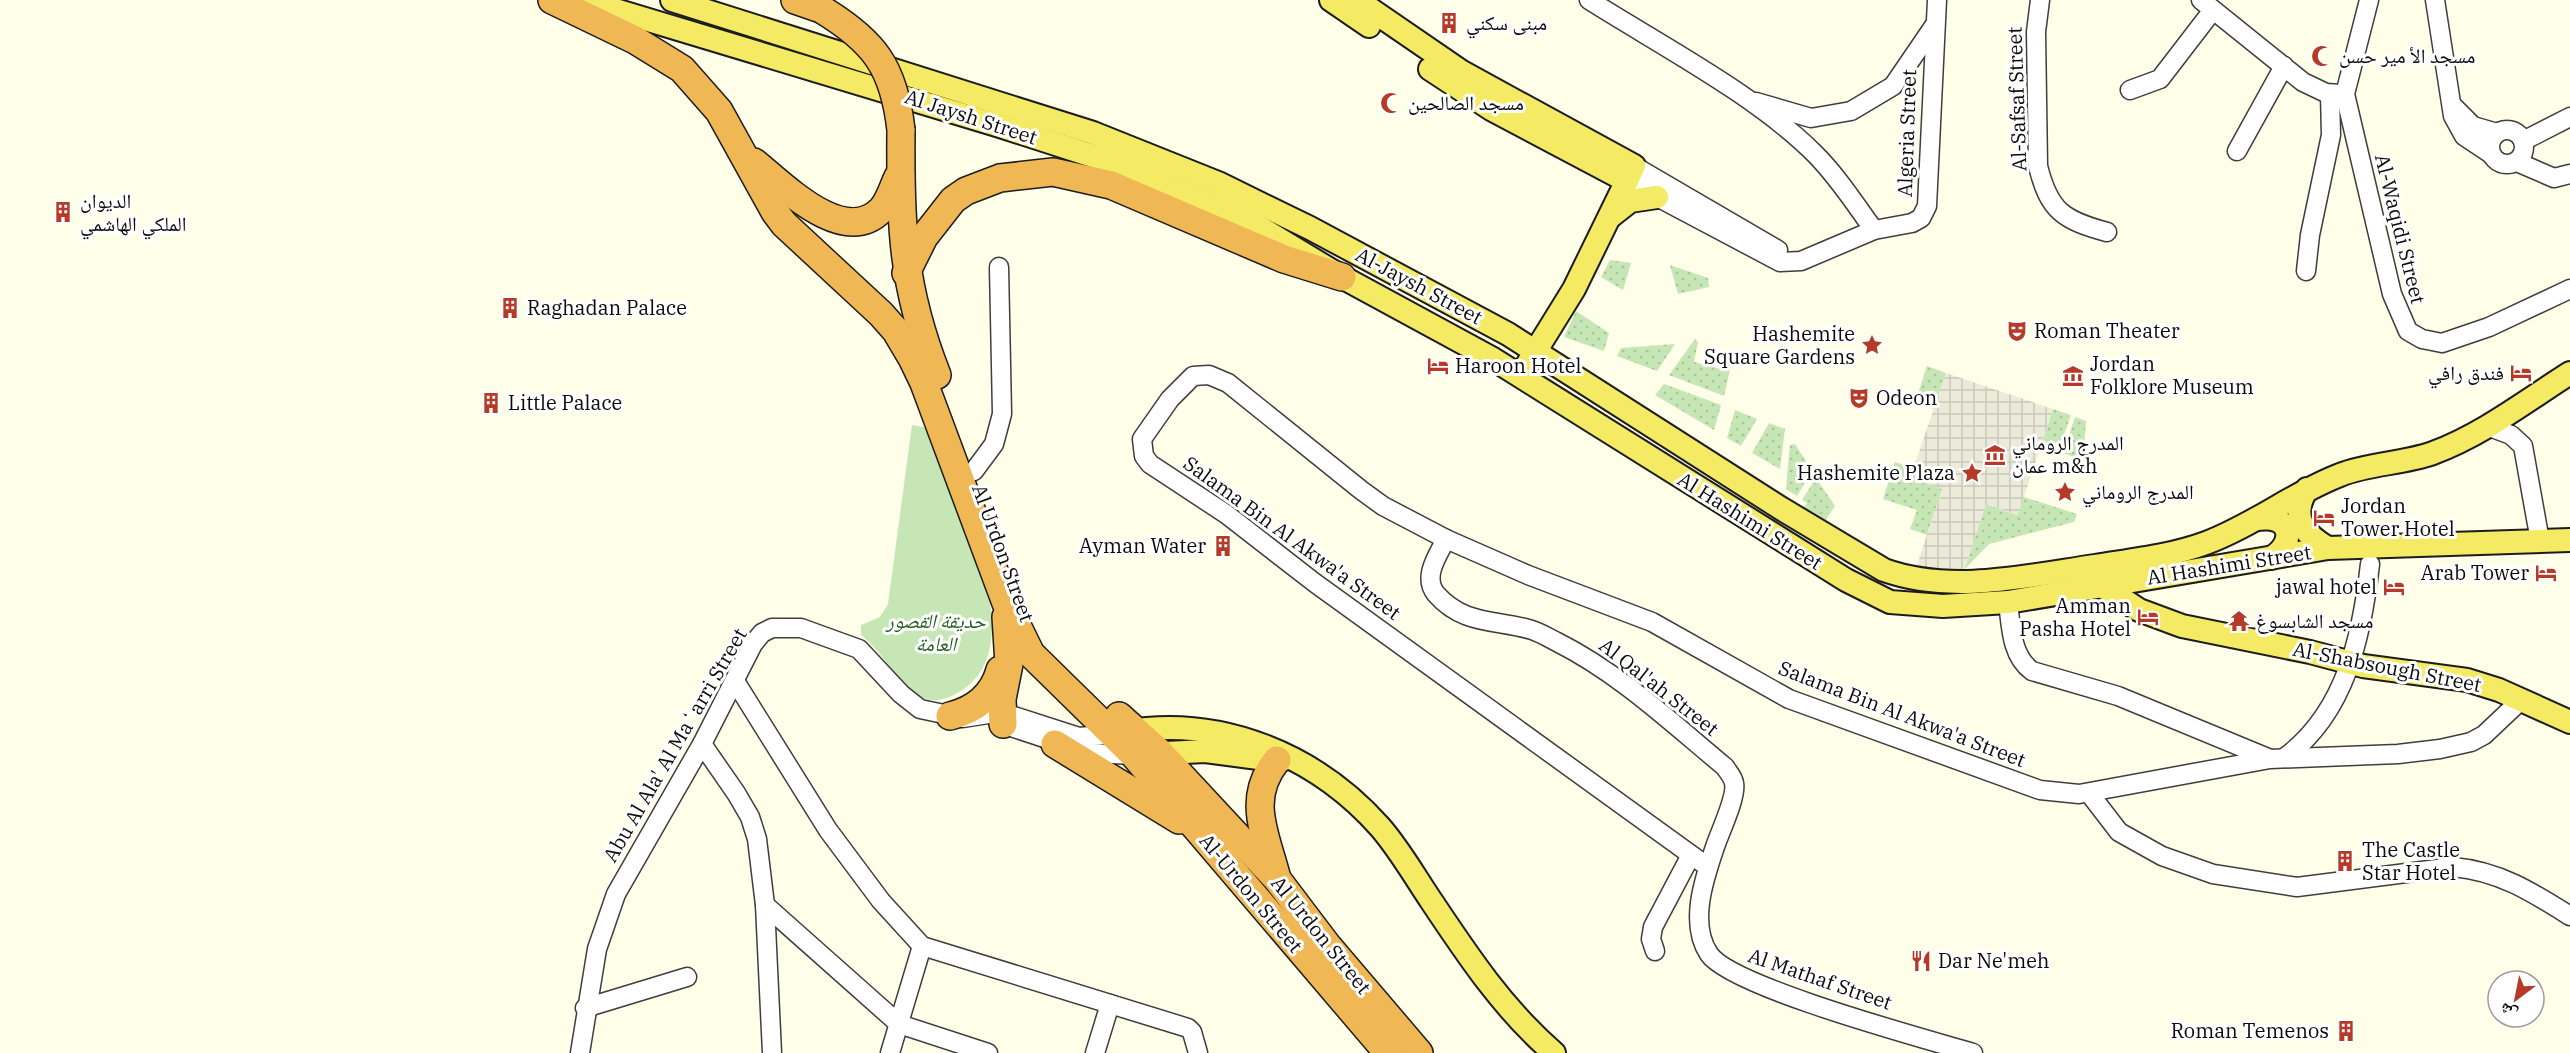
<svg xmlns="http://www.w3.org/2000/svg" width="2570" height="1053" viewBox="0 0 2570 1053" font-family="'IBM Plex Serif','Noto Naskh Arabic',serif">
	<defs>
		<pattern id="grass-dots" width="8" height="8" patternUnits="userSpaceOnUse" patternTransform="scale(1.5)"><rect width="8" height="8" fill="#c6e7b5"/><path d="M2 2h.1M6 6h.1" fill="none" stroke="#a9c59a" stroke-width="1.8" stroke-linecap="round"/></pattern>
		<pattern id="plaza-grid" width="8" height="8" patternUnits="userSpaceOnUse" patternTransform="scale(1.5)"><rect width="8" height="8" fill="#ecebda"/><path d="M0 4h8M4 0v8" fill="none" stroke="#c9c8ba"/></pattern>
	</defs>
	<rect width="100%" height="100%" fill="#fefee9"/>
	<g fill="url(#grass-dots)">
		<path d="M1610,260l21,3 -8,27 -22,-13z"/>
		<path d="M1670,265l38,13 1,9 -31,7z"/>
		<path d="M1576,311l33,22 -5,18 -40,-14z"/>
		<path d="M1695,339l3,3 -4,20 31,8 3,-10 4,1 -8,35 -55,-21z"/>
		<path d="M1675,344l-18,27 -40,-15 4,-8z"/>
		<path d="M1927,366l19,7 -12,36 -19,-6z"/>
		<path d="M1664,384l57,21 -7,25 -59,-35z"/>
		<path d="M2053,409l18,6 -13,37 -17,-6z"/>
		<path d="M1735,410l22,9 -16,27 -14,-8z"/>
		<path d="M2075,417l11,4 -3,39 -20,-7z"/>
		<path d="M1769,423l16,6 -5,40 -28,-16z"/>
		<path d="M1795,444l17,27 -15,25 -11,-7 4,-44z"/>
		<path d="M1895,462l19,6 -3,10 31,11 -15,46 -17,-6 7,-19 -34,-11z"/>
		<path d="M1816,478l19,28 -10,15 -22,-12 4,-6 -5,-3z"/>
		<path d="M2024,497l53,17 -3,8 -85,22 -25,26 22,-66 31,11z"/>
	</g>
	<path fill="#c6e7b5" d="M912,425l17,3c24,60 109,219 30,264 -13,8 -29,12 -43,3 -18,-12 -34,-44 -55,-60v-10l19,-8 8,-13z"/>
	<path fill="url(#plaza-grid)" d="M1946,373l107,36 -35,106 -32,-11 -22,66 -19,2 -28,-7 25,-76 -32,-11z"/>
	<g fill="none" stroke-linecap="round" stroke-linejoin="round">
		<defs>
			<g id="minor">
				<path d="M1589,0c71,45 167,95 226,154 23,23 40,50 59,76"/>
				<path d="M2040,0l-4,32 2,134c11,45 25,54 69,66"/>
				<path d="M2201,0l102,82 23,11 15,1"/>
				<path d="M2369,0l-24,94 47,200 16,37 14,8 20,4 47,-16 81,-38"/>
				<path d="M2435,0l18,116 11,20 27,18"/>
				<path d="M2130,90l30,-11 53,-69"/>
				<path d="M1756,102l55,16 40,-7 42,-25 41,-60"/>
				<path d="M2454,107l19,19 24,7"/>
				<circle cx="2507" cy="147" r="17"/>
				<path d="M2523,141l47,-24"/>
				<path d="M2237,151l47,-85"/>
				<path d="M2517,162l37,16 16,-4"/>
				<path d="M1634,166l144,84"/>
				<path d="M1627,181l153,81 21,-1 73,-31 38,-7 9,-5 6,-12 10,-206"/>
				<path d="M2306,271l4,-36 21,-100 -1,-41"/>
				<path d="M2487,426l24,9 12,11 17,95"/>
				<path d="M974,471l20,-27 8,-30 -3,-147"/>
				<path d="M1446,539c-8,16 -24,38 -10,55 28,32 61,25 96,36 9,3 17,8 25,12 62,31 115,81 168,125 3,5 8,10 9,16 3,13 -13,47 -18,61 -11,32 -28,79 -7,110 22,33 217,85 264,99"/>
				<path d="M2008,602c3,24 3,54 24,69l86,25 150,62"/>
				<path d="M735,681l93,149 53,71 41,45 266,82 4,4 6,21"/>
				<path d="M1011,727l79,26 44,2"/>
				<path d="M702,744l34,49 14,24 7,22 8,66 7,148"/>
				<path d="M2284,758c62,-45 78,-123 86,-194"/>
				<path d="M2089,793l30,39 43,24 51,18 84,13 156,-20c46,4 79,25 117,49"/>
				<path d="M1708,867l-393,-284 -89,-69 -76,-50 -6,-8 -2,-17 28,-40 23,-23 16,-1 19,8 133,107 22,16 63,33 82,36 124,47 137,77 251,91 39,4 191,-35 128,-5 42,-5 31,-7 13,-7 36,-34"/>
				<path d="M765,905l134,119 89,29"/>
				<path d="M1655,951l-4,-12 2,-12 38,-72"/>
				<path d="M585,1008l102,-31"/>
				<path d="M580,1053l17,-104 19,-55 86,-150 51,-100 9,-11 10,-5h29l58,21 42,45 19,15 43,9 38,-6 78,25 34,-3"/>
				<path d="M890,1053l32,-107"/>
				<path d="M1095,1053l15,-49"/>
			</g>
			<g id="major">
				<path d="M582,0l418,126 99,32 140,57 103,62 151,82 353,221 44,22 53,4 65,-4 320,-54 242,-8"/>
				<path d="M672,0l421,133 125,50 92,45 198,106 274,175 102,61c67,24 143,6 211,-4 37,-6 76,-10 111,-23 48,-18 87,-50 134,-68 29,-12 63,-11 93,-22 49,-18 93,-52 137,-80"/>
				<path d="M1331,0l38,26"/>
				<path d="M1357,0l105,72 172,94 -60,123 -47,76"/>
				<path d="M1430,69l61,40 136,72"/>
				<path d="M1611,216l19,-15 27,-4"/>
				<path d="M2307,489c-17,27 -4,45 21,59"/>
				<path d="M2259,519c32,-5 38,24 12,39"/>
				<path d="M2102,586l37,24 43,16 128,26 53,14 104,14 32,10 71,32"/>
				<path d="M1124,732c97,-17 192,23 256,95 20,23 35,50 52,75 36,54 72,108 122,151"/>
				<path d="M1146,754l59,-3 61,8h18"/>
			</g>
			<g id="highway">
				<path d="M552,0l83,40 47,29 37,42 56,101 9,12 97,90 15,17 16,27 12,25 82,220 25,51 103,101 254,298"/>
				<path d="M795,0l26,9"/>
				<path d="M901,130c-1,93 1,157 36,245"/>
				<path d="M754,162c29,23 89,86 127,48 8,-8 12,-23 17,-33"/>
				<path d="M906,273l18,-36 29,-37 13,-9 34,-13 53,-6 58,13 173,74 58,18"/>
				<path d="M950,716c25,-6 43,-20 50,-46"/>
				<path d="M1119,716l40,36 118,127 50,66 92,108"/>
				<path d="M1003,724l-1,-25 7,-35 -3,-47"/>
				<path d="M1055,744l124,76"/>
				<path d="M1276,875c-11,-42 -30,-77 1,-115"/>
			</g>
		</defs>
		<use href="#minor" stroke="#3e3e3e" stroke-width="21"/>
		<use href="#major" stroke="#1c1c1c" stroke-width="26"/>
		<use href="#highway" stroke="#1c1c1c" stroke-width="30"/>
		<use href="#minor" stroke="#fff" stroke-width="18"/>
		<use href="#major" stroke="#f4ea63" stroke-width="22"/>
		<use href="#highway" stroke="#f0b755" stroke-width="27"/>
		<defs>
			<path id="highway-bridge" d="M821,9c53,32 73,58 80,121"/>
		</defs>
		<use href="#highway-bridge" stroke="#1c1c1c" stroke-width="30" stroke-linecap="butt"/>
		<use href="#highway-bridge" stroke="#f0b755" stroke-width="27"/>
	</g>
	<defs>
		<symbol id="building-bare" viewBox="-9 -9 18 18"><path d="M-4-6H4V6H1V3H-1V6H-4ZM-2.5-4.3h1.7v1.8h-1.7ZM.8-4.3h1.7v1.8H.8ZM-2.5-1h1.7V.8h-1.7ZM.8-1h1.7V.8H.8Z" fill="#b53a28" stroke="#fff" stroke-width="2.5" paint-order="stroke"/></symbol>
		<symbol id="mosque-bare" viewBox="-9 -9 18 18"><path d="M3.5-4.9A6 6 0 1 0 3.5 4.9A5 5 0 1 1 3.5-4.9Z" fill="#b53a28" stroke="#fff" stroke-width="2.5" paint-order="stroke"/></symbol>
		<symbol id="theatre-bare" viewBox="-9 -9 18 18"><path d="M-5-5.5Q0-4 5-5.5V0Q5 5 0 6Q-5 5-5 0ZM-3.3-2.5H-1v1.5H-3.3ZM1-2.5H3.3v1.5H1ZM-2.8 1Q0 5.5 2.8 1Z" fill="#b53a28" stroke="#fff" stroke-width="2.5" paint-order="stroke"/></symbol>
		<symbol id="sight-bare" viewBox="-9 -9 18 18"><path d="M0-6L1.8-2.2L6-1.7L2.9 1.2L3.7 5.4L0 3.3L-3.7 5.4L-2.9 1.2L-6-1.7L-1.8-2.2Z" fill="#b53a28" stroke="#fff" stroke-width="2.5" paint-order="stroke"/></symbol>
		<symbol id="hotel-bare" viewBox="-9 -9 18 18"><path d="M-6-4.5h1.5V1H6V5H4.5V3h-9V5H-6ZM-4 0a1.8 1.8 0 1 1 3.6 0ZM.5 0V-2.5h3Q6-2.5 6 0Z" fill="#b53a28" stroke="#fff" stroke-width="2.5" paint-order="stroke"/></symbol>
		<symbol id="museum-bare" viewBox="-9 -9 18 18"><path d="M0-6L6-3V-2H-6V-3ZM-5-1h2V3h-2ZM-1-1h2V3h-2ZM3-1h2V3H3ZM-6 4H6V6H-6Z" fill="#b53a28" stroke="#fff" stroke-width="2.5" paint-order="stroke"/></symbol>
		<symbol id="temple-bare" viewBox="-9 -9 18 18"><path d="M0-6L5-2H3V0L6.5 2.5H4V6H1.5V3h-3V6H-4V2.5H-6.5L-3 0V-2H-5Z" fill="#b53a28" stroke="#fff" stroke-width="2.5" paint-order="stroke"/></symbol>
		<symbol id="restaurant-bare" viewBox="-9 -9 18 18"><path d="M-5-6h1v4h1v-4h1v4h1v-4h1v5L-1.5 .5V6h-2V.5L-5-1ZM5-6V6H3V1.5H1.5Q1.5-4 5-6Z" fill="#b53a28" stroke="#fff" stroke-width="2.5" paint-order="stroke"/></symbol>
	</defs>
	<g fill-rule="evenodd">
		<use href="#building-bare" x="1434" y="8" width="30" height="30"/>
		<use href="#mosque-bare" x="2307" y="41" width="30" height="30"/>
		<use href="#mosque-bare" x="1376" y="88" width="30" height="30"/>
		<use href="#building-bare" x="48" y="197" width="30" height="30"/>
		<use href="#building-bare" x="495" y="293" width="30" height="30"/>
		<use href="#theatre-bare" x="2002" y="316" width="30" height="30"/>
		<use href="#sight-bare" x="1857" y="330" width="30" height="30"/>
		<use href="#hotel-bare" x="1423" y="351" width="30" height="30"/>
		<use href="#hotel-bare" x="2506" y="358" width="30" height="30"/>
		<use href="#museum-bare" x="2058" y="361" width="30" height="30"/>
		<use href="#theatre-bare" x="1844" y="383" width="30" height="30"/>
		<use href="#building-bare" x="476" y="388" width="30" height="30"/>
		<use href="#museum-bare" x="1980" y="440" width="30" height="30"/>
		<use href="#sight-bare" x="1957" y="458" width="30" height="30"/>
		<use href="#sight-bare" x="2050" y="477" width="30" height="30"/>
		<use href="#hotel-bare" x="2309" y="503" width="30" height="30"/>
		<use href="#building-bare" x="1208" y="531" width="30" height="30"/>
		<use href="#hotel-bare" x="2531" y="558" width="30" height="30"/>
		<use href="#hotel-bare" x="2379" y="572" width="30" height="30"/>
		<use href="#hotel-bare" x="2133" y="602" width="30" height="30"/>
		<use href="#temple-bare" x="2224" y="606" width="30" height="30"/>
		<use href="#building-bare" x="2330" y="846" width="30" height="30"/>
		<use href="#restaurant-bare" x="1906" y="946" width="30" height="30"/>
		<use href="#building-bare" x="2331" y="1016" width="30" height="30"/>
	</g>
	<g text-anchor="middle" stroke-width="6" stroke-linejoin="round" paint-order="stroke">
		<g font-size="20" fill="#0b0b0b" stroke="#fff" text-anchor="start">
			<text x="1466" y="30">مبنى سكني</text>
			<text x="2339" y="63">مسجد الأ مير حسن</text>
			<text x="1408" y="110">مسجد الصالحين</text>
			<text x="80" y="208">الديوان<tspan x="80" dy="23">الملكي الهاشمي</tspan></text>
			<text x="527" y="315">Raghadan Palace</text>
			<text x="2034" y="338">Roman Theater</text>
			<text x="1855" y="341" text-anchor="end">Hashemite<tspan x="1855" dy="23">Square Gardens</tspan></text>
			<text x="2090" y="371">Jordan<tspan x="2090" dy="23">Folklore Museum</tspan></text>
			<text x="1455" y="373">Haroon Hotel</text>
			<text x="2504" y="380" text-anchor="end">فندق رافي</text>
			<text x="1876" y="405">Odeon</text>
			<text x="508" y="410">Little Palace</text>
			<text x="2012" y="450">المدرج الروماني<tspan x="2012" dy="23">عمان m&amp;h</tspan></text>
			<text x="1955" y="480" text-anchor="end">Hashemite Plaza</text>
			<text x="2082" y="499">المدرج الروماني</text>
			<text x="2341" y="513">Jordan<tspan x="2341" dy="23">Tower Hotel</tspan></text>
			<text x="1206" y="553" text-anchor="end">Ayman Water</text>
			<text x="2529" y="580" text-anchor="end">Arab Tower</text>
			<text x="2377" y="594" text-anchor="end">jawal hotel</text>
			<text x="2131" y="613" text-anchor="end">Amman<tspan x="2131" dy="23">Pasha Hotel</tspan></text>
			<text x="2256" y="628">مسجد الشابسوغ</text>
			<text x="2362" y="857">The Castle<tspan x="2362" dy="23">Star Hotel</tspan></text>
			<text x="1938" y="968">Dar Ne'meh</text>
			<text x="2329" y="1038" text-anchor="end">Roman Temenos</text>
		</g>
		<g font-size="20" fill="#0b0b0b" stroke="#fff">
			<text transform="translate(2017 99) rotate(-92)" y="7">Al-Safsaf Street</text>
			<text transform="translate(971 117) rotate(18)" y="7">Al Jaysh Street</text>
			<text transform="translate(1907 133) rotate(-88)" y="7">Algeria Street</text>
			<text transform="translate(2400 229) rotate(76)" y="7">Al-Waqidi Street</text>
			<text transform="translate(1419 286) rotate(28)" y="7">Al-Jaysh Street</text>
			<text transform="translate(1750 521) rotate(32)" y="7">Al Hashimi Street</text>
			<text transform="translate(1292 538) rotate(36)" y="7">Salama Bin Al Akwa'a Street</text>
			<text transform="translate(1003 553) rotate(70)" y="7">Al Urdon Street</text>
			<text transform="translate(2229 565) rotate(-9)" y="7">Al Hashimi Street</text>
			<text transform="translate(2387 667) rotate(11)" y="7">Al-Shabsough Street</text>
			<text transform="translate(1659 687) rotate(38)" y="7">Al Qal'ah Street</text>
			<text transform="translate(1902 714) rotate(21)" y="7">Salama Bin Al Akwa'a Street</text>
			<text transform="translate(675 745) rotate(-60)" y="7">Abu Al Ala' Al Maʻarri Street</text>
			<text transform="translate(1251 893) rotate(50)" y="7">Al-Urdon Street</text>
			<text transform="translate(1321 935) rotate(51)" y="7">Al Urdon Street</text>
			<text transform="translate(1820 979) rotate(19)" y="7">Al Mathaf Street</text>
		</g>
		<g font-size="20" font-style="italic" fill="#205f1e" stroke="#fff">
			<text x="936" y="628">حديقة القصور<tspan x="936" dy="23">العامة</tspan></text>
		</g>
	</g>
	<g transform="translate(2516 999) rotate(212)"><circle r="28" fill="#ffffff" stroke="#9d9d9d" stroke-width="1.5"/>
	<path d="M0-4.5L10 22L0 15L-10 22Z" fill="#b53a28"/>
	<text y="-9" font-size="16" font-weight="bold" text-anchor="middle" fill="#0b0b0b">ش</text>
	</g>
</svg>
